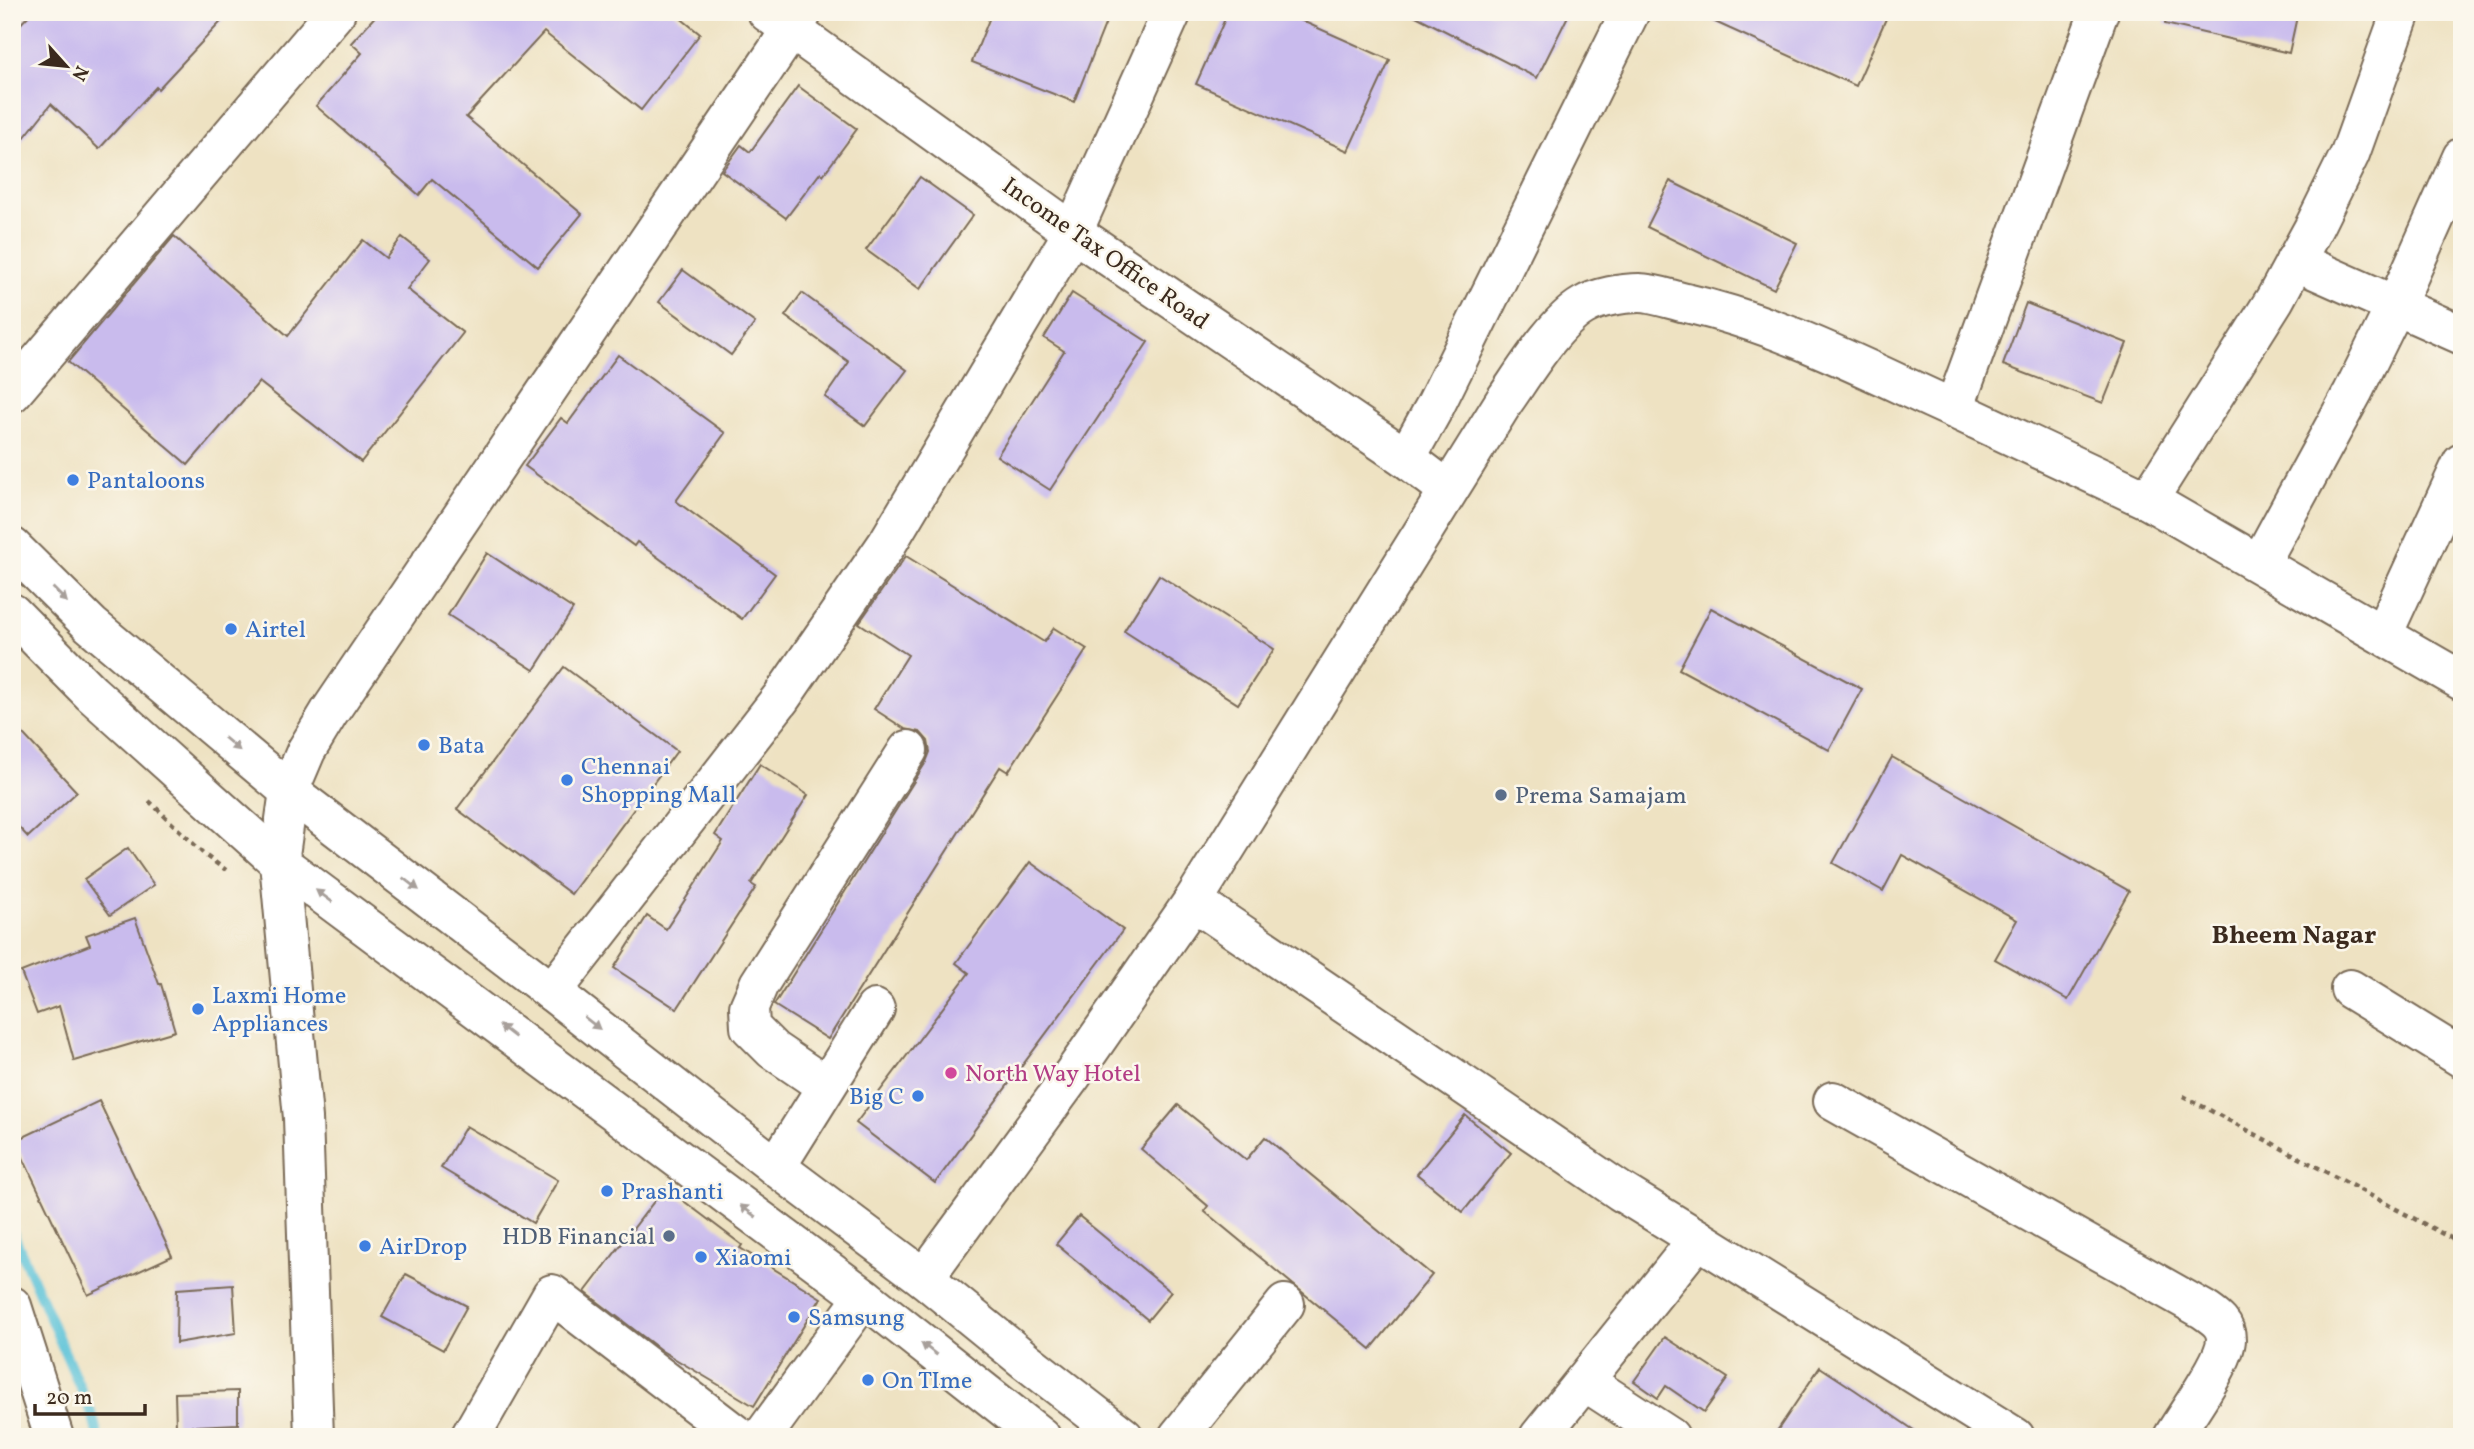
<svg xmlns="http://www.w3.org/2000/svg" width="2474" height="1449" viewBox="0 0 2474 1449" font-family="Vollkorn,serif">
	<rect width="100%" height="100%" fill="#fbf7ec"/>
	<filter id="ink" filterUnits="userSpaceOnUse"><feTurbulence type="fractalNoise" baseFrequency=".0143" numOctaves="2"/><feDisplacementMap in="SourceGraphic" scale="14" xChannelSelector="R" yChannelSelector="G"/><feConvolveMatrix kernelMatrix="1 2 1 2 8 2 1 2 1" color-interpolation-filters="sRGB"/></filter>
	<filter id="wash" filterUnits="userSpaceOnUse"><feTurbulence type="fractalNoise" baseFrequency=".00686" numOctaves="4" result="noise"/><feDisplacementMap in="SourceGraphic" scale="28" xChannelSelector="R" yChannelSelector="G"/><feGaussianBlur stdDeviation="1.57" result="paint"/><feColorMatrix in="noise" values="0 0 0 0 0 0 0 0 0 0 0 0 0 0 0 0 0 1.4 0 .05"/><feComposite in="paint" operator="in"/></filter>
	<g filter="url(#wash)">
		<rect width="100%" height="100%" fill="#eee2c2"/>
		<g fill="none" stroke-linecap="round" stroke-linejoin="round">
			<path stroke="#5bc2d8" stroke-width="10" d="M12,1231l81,186 5,20"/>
		</g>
		<g id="blocks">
			<g fill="#c9bbed">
				<path d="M32,12h198l-72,77 -2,-2 -57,62 -48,-45 -39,49v-120z"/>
				<path d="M379,12h294l27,22 -59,76 -97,-78 -78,85 116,97 -44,53 -106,-88 -13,16 -103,-89 46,-53 -11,-10z"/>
				<path d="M992,12h118l-36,90 -102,-40z"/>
				<path d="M1228,12h54l108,48 -42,91 -152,-67z"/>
				<path d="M1408,12h162l-33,66z"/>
				<path d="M1693,12h196l-33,74z"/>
				<path d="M2166,12h132l-9,41 -124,-29z"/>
				<path d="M798,86l59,43 -34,46 -3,-2 -34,45 -64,-47 19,-26 9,7z"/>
				<path d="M920,177l53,38 -53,74 -54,-39z"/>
				<path d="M1670,181l127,62 -23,46 -127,-62z"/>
				<path d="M174,236l114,100 75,-96 23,18 16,-21 28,22 -23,30 56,44 -102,129 -102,-80 -71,83 -120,-103z"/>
				<path d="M683,270l72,53 -24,32 -72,-53z"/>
				<path d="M802,293l105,77 -42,56 -40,-29 24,-35 -64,-46z"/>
				<path d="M1072,293l76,49 -98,148 -53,-34 67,-105 -20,-13z"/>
				<path d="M2026,303l101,40 -24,60 -100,-38z"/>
				<path d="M618,355l107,78 -49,68 99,73 -33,45 -105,-77 -3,4 -109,-80 36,-48 7,5z"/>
				<path d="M487,553l86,56 -39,61 -86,-55z"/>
				<path d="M906,556l138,86 10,-14 33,21 -79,123 -8,-5 -172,272 -54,-34 152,-243 4,-10 -2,-11 -8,-9 -15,-3 -31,-20 34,-54 -49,-32z"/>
				<path d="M1159,575l115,74 -36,55 -114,-73z"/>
				<path d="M1711,608l151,81 -33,61 -150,-81z"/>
				<path d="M564,667l113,84 -106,143 -114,-85z"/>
				<path d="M12,722l65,70 -49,45 -16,-17z"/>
				<path d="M1892,757l237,134 -61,109 -73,-41 22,-39 -115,-65 -19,36 -50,-28z"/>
				<path d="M760,764l48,31 -57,89 5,3 -79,122 -63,-41 33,-52 19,13 57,-88 -8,-6z"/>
				<path d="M128,848l26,37 -44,30 -26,-36z"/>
				<path d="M1030,862l93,68 -188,253 -79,-60 113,-150 -13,-10z"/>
				<path d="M135,918l24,66h2l14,47 -101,30 -15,-55 -22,8 -16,-42 69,-27 -4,-10z"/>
				<path d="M99,1101l73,155 -84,39 -73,-154z"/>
				<path d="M1178,1105l68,55 19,-23 167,138 -61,74 -167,-138 4,-5 -67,-57z"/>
				<path d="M1465,1115l46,38 -48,59 -46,-38z"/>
				<path d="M466,1126l92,54 -25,43 -92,-55z"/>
				<path d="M665,1187l77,58 -2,3 81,50 -67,108 -92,-55 -77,-59z"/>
				<path d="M1079,1216l92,76 -23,28 -92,-76z"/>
				<path d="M406,1274l61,32 -24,44 -61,-33z"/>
				<path d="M233,1285l3,48 -60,10 1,-54z"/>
				<path d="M1665,1337l63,41 -24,34 -38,-26 -8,12 -24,-17z"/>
				<path d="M1820,1367l35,23 69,47h-151z"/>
				<path d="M238,1391v33l-62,3 -1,-34z"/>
			</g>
		</g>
	</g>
	<g filter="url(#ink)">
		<use href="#blocks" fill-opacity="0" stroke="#7a6a57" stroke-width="2"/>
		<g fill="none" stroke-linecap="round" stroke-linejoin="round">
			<defs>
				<g id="minor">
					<path d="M767,12l306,220 333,226 42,32"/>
					<path d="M2099,12l-145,397 194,91 314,181"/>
					<path d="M2295,261l167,74"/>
					<path d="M12,393l324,-381"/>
					<path d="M1406,458l29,-52 195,-394"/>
					<path d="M2148,500l127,-201 39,-72 36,-73 51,-142"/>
					<path d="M12,547l79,78 198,166 263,201 224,175 148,111 102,83 98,76"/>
					<path d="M2260,563l93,-171 43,-87 66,-148"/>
					<path d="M12,613l79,80 188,169 585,435 177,140"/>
					<path d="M2383,634l79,-171"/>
					<path d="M1193,901l427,290 78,48 -159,198"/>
					<path d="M2350,989l112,69"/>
					<path d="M552,992l229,-294 106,-154 186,-312 99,-220"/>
					<path d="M826,1086l-53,-36 -23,-23 -1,-20 10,-23 149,-234"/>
					<path d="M1833,1101l371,209c10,7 22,14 22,29 0,22 -41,77 -53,98"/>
					<path d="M776,1167l99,-158"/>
					<path d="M1698,1239l317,198"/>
					<path d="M924,1278l149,-204 120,-173 312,-501c19,-27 49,-77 78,-94 15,-9 39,-13 56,-13 15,0 33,7 47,10 94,21 181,67 268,106"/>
					<path d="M12,1306l42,131"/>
					<path d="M1584,1381l86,56"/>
					<path d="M314,1437l-11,-319 -24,-256 10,-71 17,-40 23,-38 474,-701"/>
					<path d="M470,1437l82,-143 187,143"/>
					<path d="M762,1437l102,-140"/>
					<path d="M1178,1437l107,-133"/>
				</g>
			</defs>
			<use href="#minor" stroke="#7a6a57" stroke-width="42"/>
			<g stroke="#7a6a57" stroke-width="4.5" stroke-dasharray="5 5" stroke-linecap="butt">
				<path d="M149,801l57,55 20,14"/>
				<path d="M2183,1096l279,148"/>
			</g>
			<use href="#minor" stroke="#fff" stroke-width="38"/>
		</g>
		<defs><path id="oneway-solid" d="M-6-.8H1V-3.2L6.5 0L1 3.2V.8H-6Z" transform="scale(1.75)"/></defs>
		<g fill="#a79f9a">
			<use href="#oneway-solid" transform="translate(60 595) rotate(45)"/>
			<use href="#oneway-solid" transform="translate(232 744) rotate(40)"/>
			<use href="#oneway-solid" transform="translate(411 884) rotate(37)"/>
			<use href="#oneway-solid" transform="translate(324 896) rotate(-144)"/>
			<use href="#oneway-solid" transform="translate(592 1023) rotate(38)"/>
			<use href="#oneway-solid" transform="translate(507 1031) rotate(-143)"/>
			<use href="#oneway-solid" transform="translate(748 1211) rotate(-143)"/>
			<use href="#oneway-solid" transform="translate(929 1349) rotate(-142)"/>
		</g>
	</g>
	<g fill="#3f7fe0" stroke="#fbf7ec" stroke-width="2.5">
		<circle cx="73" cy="480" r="7"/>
		<circle cx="231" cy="629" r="7"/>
		<circle cx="424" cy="745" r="7"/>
		<circle cx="567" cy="780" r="7"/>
		<circle cx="198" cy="1009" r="7"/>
		<circle cx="918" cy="1096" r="7"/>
		<circle cx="607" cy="1191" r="7"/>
		<circle cx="365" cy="1246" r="7"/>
		<circle cx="701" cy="1257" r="7"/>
		<circle cx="794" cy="1317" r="7"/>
		<circle cx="868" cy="1380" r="7"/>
	</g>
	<g fill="#5c6f8a" stroke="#fbf7ec" stroke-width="2.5">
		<circle cx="1501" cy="795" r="7"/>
		<circle cx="669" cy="1236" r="7"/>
	</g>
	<circle fill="#d1479c" stroke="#fbf7ec" stroke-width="2.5" cx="951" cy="1073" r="7"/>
	<g text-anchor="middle" stroke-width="5" stroke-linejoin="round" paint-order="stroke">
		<g font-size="24" fill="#3b2a1e" stroke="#fbf7ec">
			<text transform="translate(1106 253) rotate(35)" y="8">Income Tax Office Road</text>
		</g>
		<g font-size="24" fill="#366cbe" stroke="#fbf7ec" text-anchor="start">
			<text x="87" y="488">Pantaloons</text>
			<text x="245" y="637">Airtel</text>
			<text x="438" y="753">Bata</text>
			<text x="581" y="774">Chennai<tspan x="581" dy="28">Shopping Mall</tspan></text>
			<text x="212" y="1003">Laxmi Home<tspan x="212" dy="28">Appliances</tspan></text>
			<text x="904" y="1104" text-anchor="end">Big C</text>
			<text x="621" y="1199">Prashanti</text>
			<text x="379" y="1254">AirDrop</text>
			<text x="715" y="1265">Xiaomi</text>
			<text x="808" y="1325">Samsung</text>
			<text x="882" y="1388">On TIme</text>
		</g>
		<g font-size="24" fill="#4e5e75" stroke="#fbf7ec" text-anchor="start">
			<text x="1515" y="803">Prema Samajam</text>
			<text x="655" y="1244" text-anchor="end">HDB Financial</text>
		</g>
		<g font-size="24" fill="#b23c85" stroke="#fbf7ec" text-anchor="start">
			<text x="965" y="1081">North Way Hotel</text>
		</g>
		<g font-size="26" font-weight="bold" fill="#3b2a1e" stroke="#fbf7ec">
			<text x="2294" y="943">Bheem Nagar</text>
		</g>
	</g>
	<rect width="2474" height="1449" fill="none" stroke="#fbf7ec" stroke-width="42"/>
	<g transform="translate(66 66) rotate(117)" stroke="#fbf7ec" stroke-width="5" paint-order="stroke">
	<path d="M0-5L12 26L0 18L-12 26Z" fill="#3b2a1e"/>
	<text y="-10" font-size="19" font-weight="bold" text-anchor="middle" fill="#3b2a1e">N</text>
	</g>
	<path d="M35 1404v10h110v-10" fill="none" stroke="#3b2a1e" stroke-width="3.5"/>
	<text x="46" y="1404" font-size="21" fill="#3b2a1e" stroke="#fbf7ec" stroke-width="5" paint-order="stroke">20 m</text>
</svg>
